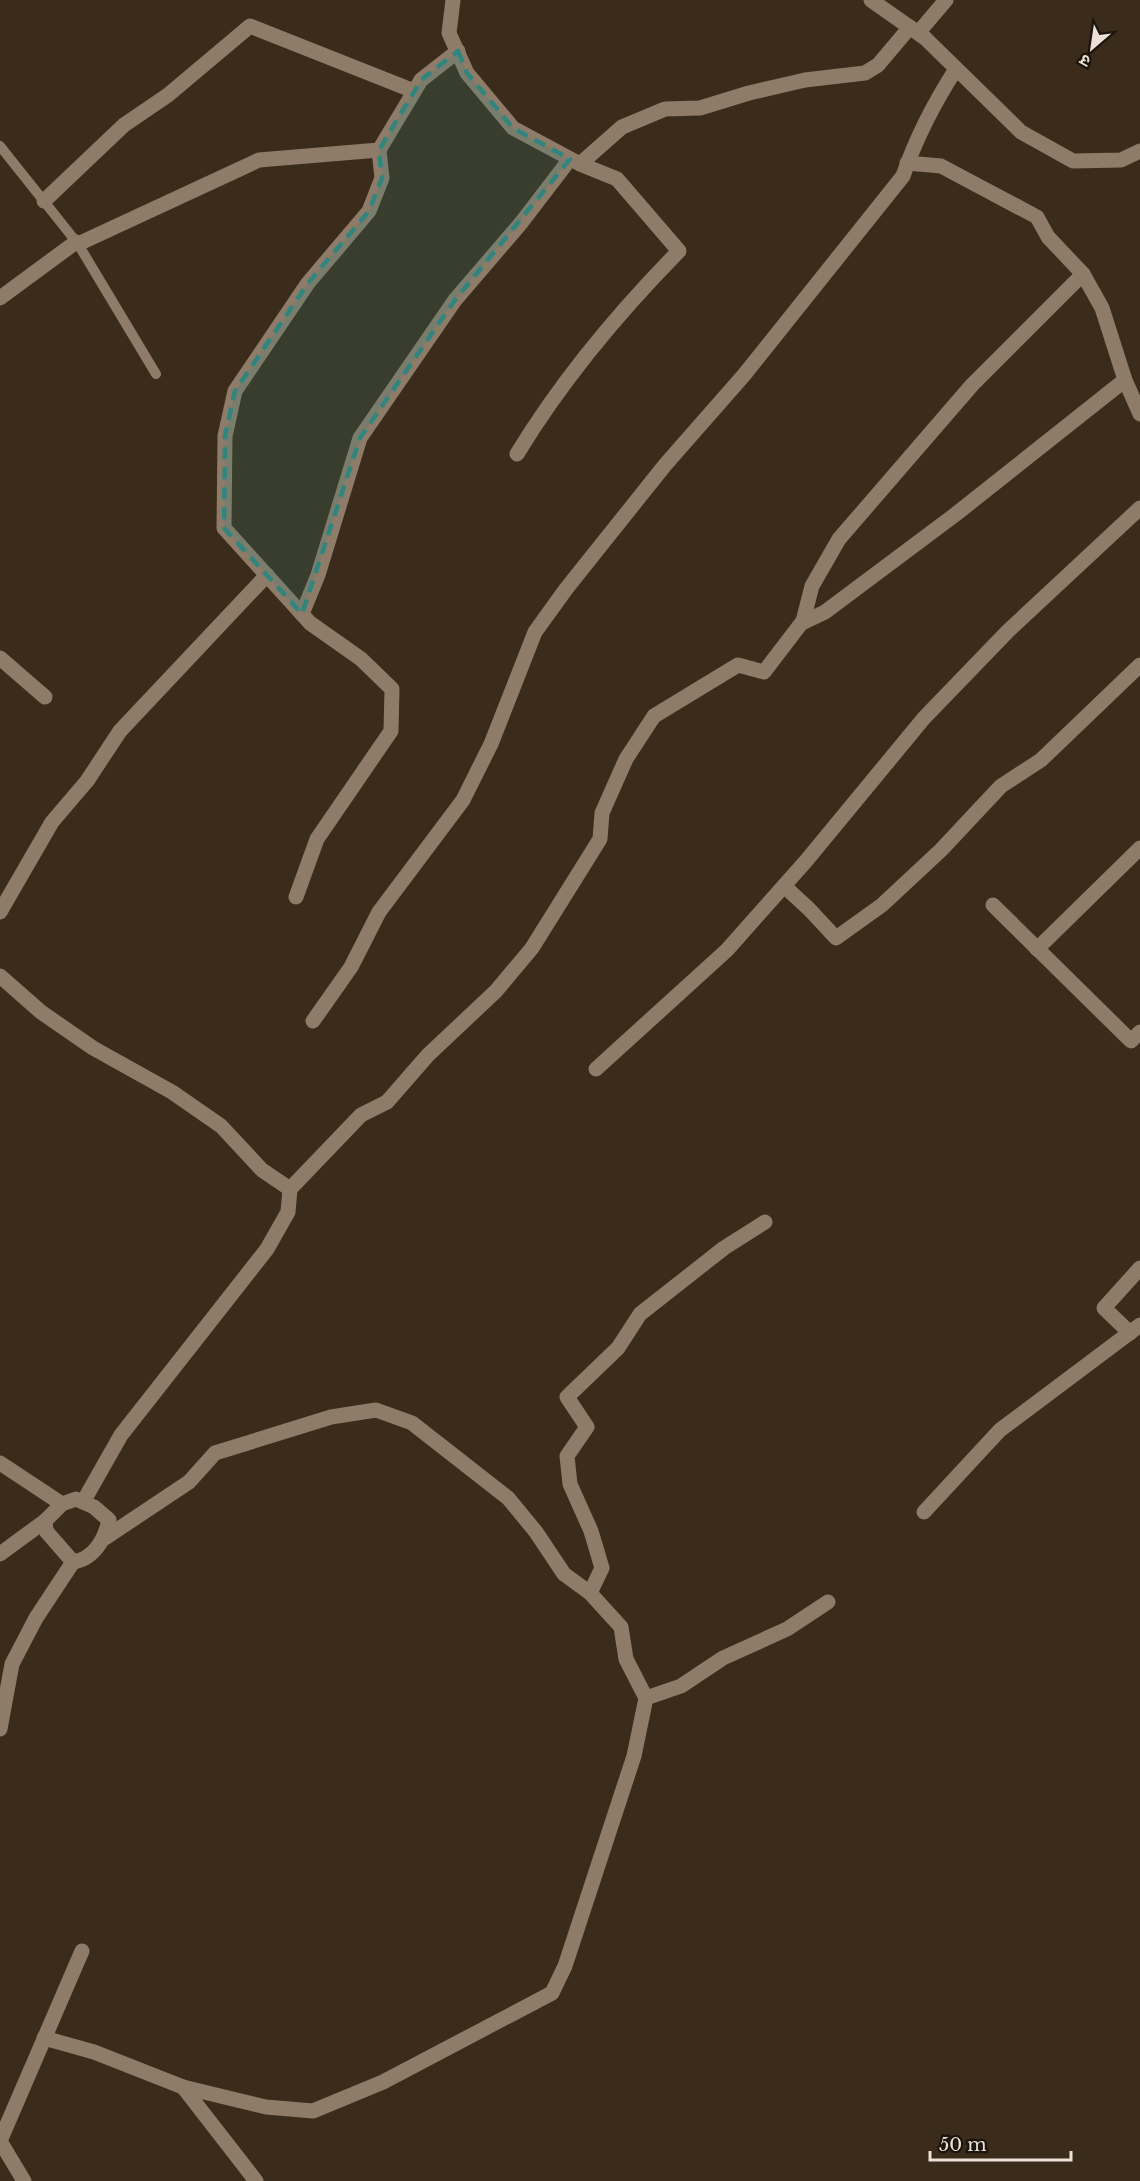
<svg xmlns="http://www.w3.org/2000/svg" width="1140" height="2181" viewBox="0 0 1140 2181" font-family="'Libre Baskerville','Noto Sans Devanagari',serif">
	<rect width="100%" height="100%" fill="#3a2b1a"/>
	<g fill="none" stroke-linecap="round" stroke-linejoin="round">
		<path stroke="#8e7b68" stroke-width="10" d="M0,146l78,98 78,130"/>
		<g stroke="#8e7b68" stroke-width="15">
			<path d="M453,0l-4,33 18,40 46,55 67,36 37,15 62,72c-60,61 -117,129 -162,203"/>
			<path d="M871,0l54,38 96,94 52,29 48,-1 19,-9"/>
			<path d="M918,33l28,-33"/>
			<path d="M907,163l34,3 96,51 11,20 35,37 19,34 23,72 15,34"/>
			<path d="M580,164l42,-37 43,-18 35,-1 49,-15 56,-13 60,-7 13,-8 32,-38"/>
			<path d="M44,201l80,-76 44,-30 82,-69 164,65"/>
			<path d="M78,244l181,-84 120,-10 42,-70 37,-29"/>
			<path d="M0,298l76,-56"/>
			<path d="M302,614l16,-39 42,-137 95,-138 66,-77 49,-64"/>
			<path d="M802,623l23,-11 131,-98 169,-134"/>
			<path d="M0,658l45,39"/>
			<path d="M784,886l25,23 27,29 46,-33 59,-55 60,-64 40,-26 99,-95"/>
			<path d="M296,897l21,-58 74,-108 1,-42 -31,-30 -51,-36 -86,-95 1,-92 10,-45 73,-108 61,-72 13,-33 -3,-28"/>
			<path d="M993,905l138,136 9,-9"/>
			<path d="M0,912l52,-90 35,-41 33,-50 147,-156"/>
			<path d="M1037,949l103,-101"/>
			<path d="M0,976l41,36 52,36 79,44 49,34 41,44 28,19"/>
			<path d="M313,1021l38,-54 28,-55 84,-112 28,-56 44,-112 31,-43 99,-124 79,-90 159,-199c13,-38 31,-73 53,-107"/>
			<path d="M596,1069l131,-119 79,-89 118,-143 84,-87 132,-123"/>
			<path d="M1130,1333l-26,-25 36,-40"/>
			<path d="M0,1463l62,41"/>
			<path d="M76,1499l18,8 15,13c-4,19 -15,39 -36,42l-27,-31 -1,-10 17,-17z"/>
			<path d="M83,1502l38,-67 146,-186 21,-37 2,-23 71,-74 26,-13 41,-47 68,-64 36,-43 68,-109 2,-26 24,-54 28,-43 84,-51 26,7 39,-51 9,-35 27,-47 133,-154 111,-111"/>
			<path d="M924,1512l76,-82 140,-105"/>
			<path d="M0,1554l45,-33"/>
			<path d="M590,1593l12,-25 -11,-37 -21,-47 -3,-28 20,-29 -20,-30 51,-49 22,-34 84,-66 41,-26"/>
			<path d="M646,1698l35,-12 42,-28 64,-29 41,-27"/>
			<path d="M0,1729l12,-65 24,-46 37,-56"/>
			<path d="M44,2038l50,14 89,35 83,20 47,4 70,-29 169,-89 13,-27 69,-210 12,-58 -20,-39 -5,-32 -31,-34 -26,-19 -28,-42 -28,-34 -96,-75 -36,-13 -45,7 -116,36 -26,29 -84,56"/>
			<path d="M183,2087l73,94"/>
			<path d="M24,2181l-24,-40 82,-190"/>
		</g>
	</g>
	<path fill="#30867e" fill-opacity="0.2" stroke="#30867e" stroke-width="4.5" stroke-dasharray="12 8" stroke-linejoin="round" d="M458,51l9,22 46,55 57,31 -115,141 -95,138 -58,176 -78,-86 1,-92 10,-45 73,-108 61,-72 13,-33 -3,-28 42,-70z"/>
	<g transform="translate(1092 48) rotate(209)" stroke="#1c150d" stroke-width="4.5" paint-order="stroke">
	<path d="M0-4.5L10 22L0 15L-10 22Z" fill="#ebe1d6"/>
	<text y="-9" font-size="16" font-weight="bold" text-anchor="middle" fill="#ebe1d6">उ</text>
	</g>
	<path d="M930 2151v9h141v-9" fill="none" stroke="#ebe1d6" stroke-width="3"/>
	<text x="939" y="2151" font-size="18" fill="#ebe1d6" stroke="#1c150d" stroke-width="4.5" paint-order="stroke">50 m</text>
</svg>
